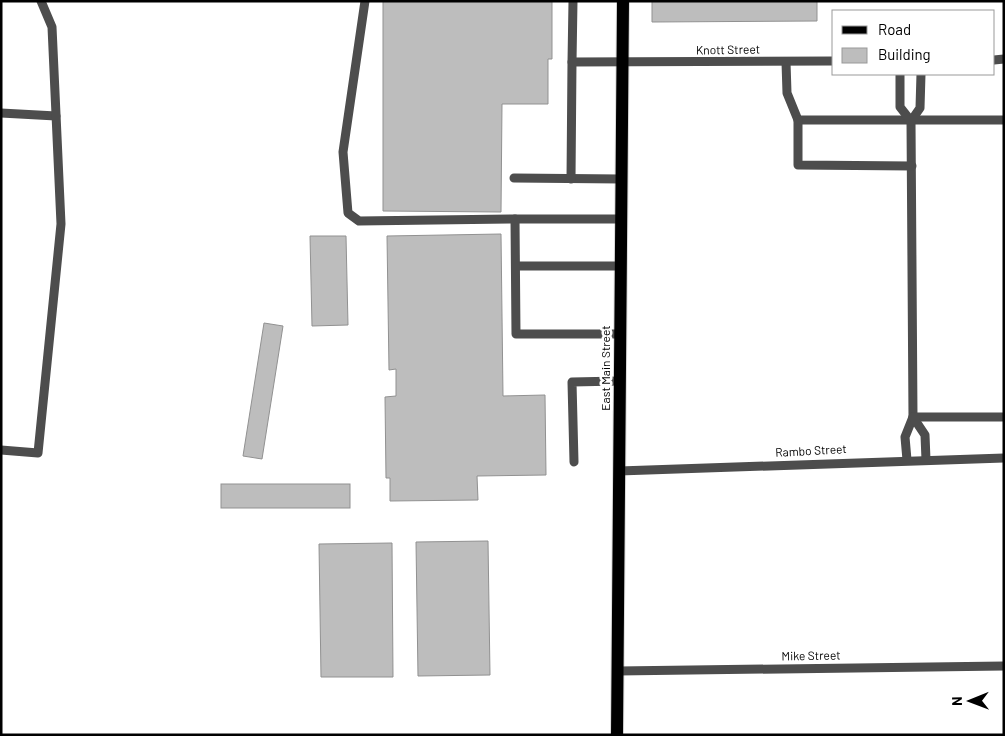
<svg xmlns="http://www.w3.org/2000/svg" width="1005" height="736" viewBox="0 0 1005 736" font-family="Barlow,sans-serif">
	<rect width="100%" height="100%" fill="#fff"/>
	<g fill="#bdbdbd" stroke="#919191">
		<path d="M383,1h169v58h-4v45h-46l-1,108 -118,-1z"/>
		<path d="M652,1h165v20l-165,1z"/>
		<path d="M501,234l2,162 42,-1 1,80 -69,1 1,24 -88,1v-23h-4l-1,-81 11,-1v-27l-7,1 -2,-134z"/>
		<path d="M310,236h36l2,89 -36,1z"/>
		<path d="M264,323l19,3 -21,133 -19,-3z"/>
		<rect x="221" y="484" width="129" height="24"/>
		<path d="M488,541l2,134 -72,1 -2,-134z"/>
		<path d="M392,543l1,134h-72l-2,-133z"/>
	</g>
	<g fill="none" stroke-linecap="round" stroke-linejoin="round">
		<defs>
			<path id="major" d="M617,735l6,-734"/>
		</defs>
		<use href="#major" stroke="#dbdbdb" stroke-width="14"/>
		<g stroke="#4d4d4d" stroke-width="9">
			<path d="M365,1l-22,151 5,61 11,8 156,-2"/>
			<path d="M994,60l10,-1"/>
			<path d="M572,62l1,-61"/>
			<path d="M786,62l1,31 11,27h206"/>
			<path d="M900,74v33l11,14 2,296 -8,20 2,23"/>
			<path d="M1,113l55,3"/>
			<path d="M798,120v45l114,1"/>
			<path d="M911,121l9,-13 1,-34"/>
			<path d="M514,178l107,1"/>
			<path d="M571,179l1,-117 262,-1"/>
			<path d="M516,266h104"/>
			<path d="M619,334h-103l-1,-115h105"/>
			<path d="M913,417h91"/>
			<path d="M913,417l12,18 1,25"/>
			<path d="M1,450l37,3 23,-229 -9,-197 -11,-26"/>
			<path d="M574,462l-2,-80 47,-1"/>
			<path d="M619,471l385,-13"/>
			<path d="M618,671l386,-5"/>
		</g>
		<use href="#major" stroke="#000" stroke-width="12"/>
	</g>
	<g text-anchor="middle" stroke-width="5" stroke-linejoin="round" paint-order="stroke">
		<g font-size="12" fill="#000" stroke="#fff">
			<text transform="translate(728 50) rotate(-1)" y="4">Knott Street</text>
			<text transform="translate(606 368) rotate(-90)" y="4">East Main Street</text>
			<text transform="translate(811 451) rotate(-3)" y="4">Rambo Street</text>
			<text transform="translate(811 656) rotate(-1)" y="4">Mike Street</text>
		</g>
	</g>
	<rect width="1005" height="736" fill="none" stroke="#000000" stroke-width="5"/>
	<rect x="832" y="10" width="162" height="65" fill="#ffffff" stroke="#999999"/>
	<rect x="842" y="26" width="25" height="8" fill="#000000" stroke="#999999"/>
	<text x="878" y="35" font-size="15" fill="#000000">Road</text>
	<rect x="842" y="48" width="25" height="15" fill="#bdbdbd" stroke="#999999"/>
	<text x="878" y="60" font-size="15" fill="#000000">Building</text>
	<g transform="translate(970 701) rotate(269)" stroke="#ffffff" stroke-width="4" paint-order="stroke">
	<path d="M0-4L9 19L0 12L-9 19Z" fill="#000000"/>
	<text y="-8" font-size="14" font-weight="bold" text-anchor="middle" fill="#000000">N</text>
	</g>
</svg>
